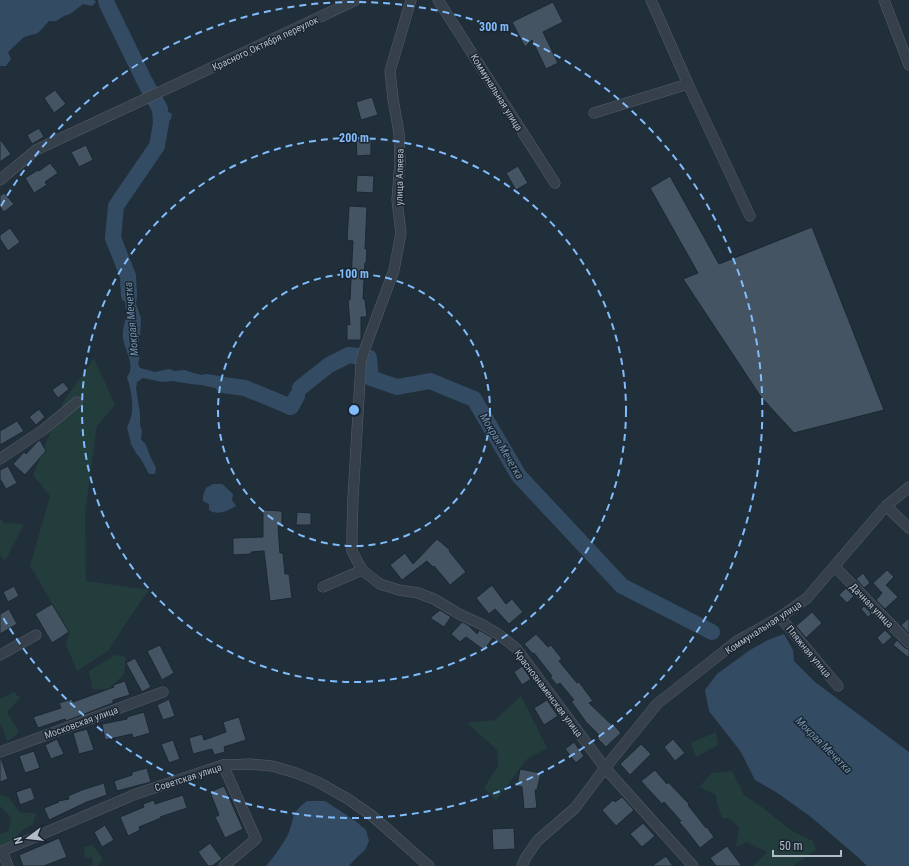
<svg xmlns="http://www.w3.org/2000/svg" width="909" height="866" viewBox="0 0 909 866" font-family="'Roboto Condensed',sans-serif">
	<rect width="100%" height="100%" fill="#212f3b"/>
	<g fill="#233c3c">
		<path d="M94,358l21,47 -18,21 -12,87 1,68 63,9 -19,27 -22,34 -31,20 -11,-26 3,-13 -39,-66 20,-70 -17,-21 29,-71z"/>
		<path d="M0,518l4,5 20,1 -19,37 -5,-6z"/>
		<path d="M115,655l11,2 -2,17 -15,15h-17l-3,-18z"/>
		<path d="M14,692l6,6 -13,14 12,20 -12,10 -3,-10 -4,-9v-24z"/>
		<path d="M521,696l26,52 -20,11 -31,42 -12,-13 14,-22 -1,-16 -30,-27 28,-3z"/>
		<path d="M716,732l2,13 -22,12 -5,-14z"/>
		<path d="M732,771l12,24 19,13 29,23 21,10 3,9 -23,16h-40l14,-14 -20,-10 -11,5 3,-20 -10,-9h-7l-5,-15 -1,-8 -17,-8 13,-14z"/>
		<path d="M0,794l9,4 11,15h16l-3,11 -14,9 -3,9 -14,9 -2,-6v-11l9,-3 2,-14 -11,-11z"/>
		<path d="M93,845l10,14 -5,7h-7l2,-4 -1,-4 -7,-1 -1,-10z"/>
	</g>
	<g fill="#344c63">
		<path d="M0,0h94l2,2 -4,4 -9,-2 -13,10 -6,2 -8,5h-7l-11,12 -14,4 -16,15 3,7 -5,7h-6z"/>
		<path d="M163,102l4,9 5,3 -1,5 -9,11 -4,-1 -2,-2 1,-5 -4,-3 2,-5 -3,-7z"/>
		<path d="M129,273l4,3v7l3,7 1,7 -1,7 5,14 -1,19 -2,8 -1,7 3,3 -2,9 2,4 15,4 14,-3 6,2 10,-1 5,2 11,3 6,-1 13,2 3,3 5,2 13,2 4,3 -2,5 -23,-2 -19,-4 -10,-1 -19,-3 -10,1 -19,-4 -6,4 -1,7 4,24v12l2,6 -1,8 5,6 4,11 6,12 -1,6h-6l-8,-15 -5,-6 -5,-9 -4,-17c9,-16 5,-34 0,-50 1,-2 3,-4 3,-6 3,-9 -6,-24 -7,-33 -1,-8 2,-15 3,-22 1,-11 -3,-21 -6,-31l5,-9z"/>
		<path d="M213,484h9l11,10 -1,6 4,6c-8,5 -19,10 -27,4v-6l-6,-3v-5l3,-8z"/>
		<path d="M784,634l9,16 1,11 21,21 94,70v114h-42l-8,-8 -48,-41 -35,-25 -21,-12 -14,-28 -32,-41 -4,-21 12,-16 33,-24 18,-10z"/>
		<path d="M307,801h18l29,19 12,10 3,11 -4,9 -11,10 -5,6h-83c7,-8 19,-24 23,-34 6,-16 2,-19 18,-31z"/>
	</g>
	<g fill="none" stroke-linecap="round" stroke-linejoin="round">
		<g stroke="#344c63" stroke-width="16">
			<path d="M106,0l1,4 38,78 15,27 1,14 -4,23 -41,60 -3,32 15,38 1,19"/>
			<path d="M223,385l22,3 46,19 6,-11"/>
			<path d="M300,388l29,-23 20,-10 20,3 2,20 26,9 33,-6 44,18 45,77 103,110 90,46"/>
		</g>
	</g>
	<g fill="#445462" stroke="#1c2732">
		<path d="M553,2l10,20 -20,10 15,31 -12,6 -14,-29 -7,7 -13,-25z"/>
		<path d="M55,90l11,14 -12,9 -10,-15z"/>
		<path d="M372,97l6,18 -17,5 -5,-18z"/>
		<path d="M39,128l5,9 -12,7 -5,-9z"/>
		<path d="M356,138h15v17l-14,1z"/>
		<path d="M0,139l11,15 -11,8z"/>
		<path d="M86,145l7,15 -14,7 -8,-15z"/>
		<path d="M50,163l8,10 -13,9 2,3 -13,8 -9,-15 13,-8 1,1z"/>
		<path d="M518,166l10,17 -12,7 -10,-17z"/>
		<path d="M357,175l17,1 -1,17 -17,-1z"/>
		<path d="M670,176l49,88 93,-37 72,183 -90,23 -33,-36 -78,-118 15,-6 -48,-85z"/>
		<path d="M4,193l10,11 -10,8 -4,-5v-11z"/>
		<path d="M349,206l18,1 -2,42h2l-1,14h-1l-2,36h2l2,18h-6v23h-14v-16l3,1 -2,-25h2l3,-59 -6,-1z"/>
		<path d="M10,228l10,14 -12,9 -8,-12v-4z"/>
		<path d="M63,382l6,7 -11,9 -6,-8z"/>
		<path d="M39,409l6,8 -9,8 -7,-8z"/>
		<path d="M17,421l7,10 -24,14v-14z"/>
		<path d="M40,440l6,11 -21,24 -12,-11 11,-12 2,2 11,-12z"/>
		<path d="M8,466l9,17 -11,6 -6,-10v-9z"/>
		<path d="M263,510l19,1v15h-4l2,27h3l2,21h4l3,24 -22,3 -6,-50 -13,1v2l-18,1v-17l30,-1z"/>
		<path d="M297,512l14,1v12h-15z"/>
		<path d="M437,539l13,11 -1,1 17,21 -16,13 -16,-19 -1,1 -6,-6 -25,19 -12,-15 15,-12 8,11z"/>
		<path d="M887,570l7,7 -8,8 12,12 -13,12 -9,-9 6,-7 -9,-10z"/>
		<path d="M863,573l7,10 -6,5 -8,-9z"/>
		<path d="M492,585l14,19 6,-5 11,13 -14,12 -14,-15 -6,5 -13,-16z"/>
		<path d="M14,586l5,10 -11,6 -5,-10z"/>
		<path d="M846,588l8,8 -7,7 -8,-8z"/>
		<path d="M52,604l17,28 -17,11 -17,-29z"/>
		<path d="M864,606l8,8 -4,3 -7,-8z"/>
		<path d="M9,609l8,15 -17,10v-20z"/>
		<path d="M440,610l11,7 -7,10 -14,-9z"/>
		<path d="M812,612l10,11 -16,15 -10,-12z"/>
		<path d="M909,618v16l-8,-9z"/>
		<path d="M462,622l6,3 9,9 2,-4 14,8 -9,12 -18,-13 -6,5 -9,-8z"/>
		<path d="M885,630l7,7 -9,8 -6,-7z"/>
		<path d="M536,634l12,13 3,-2 11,14 -3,2 18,22 2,-1 14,19 -4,2 23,22 1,-1 8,9 -15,14 -9,-9 3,-2 -14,-14 -15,-21 3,-1 -14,-17 -3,2 -7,-8 2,-1 -18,-23 -1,1 -9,-10z"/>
		<path d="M897,640l8,8 4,1v9l-16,-13z"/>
		<path d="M160,645l14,28 -12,7 -15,-29z"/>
		<path d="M135,658l16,29 -9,5 -16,-29z"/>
		<path d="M522,666l9,13 -9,6 -8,-13z"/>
		<path d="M125,681l5,14 -17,5v3l-47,18 -1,-2 -27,9 -5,-11 28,-9 -2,-5 13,-4 1,3 41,-15 -1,-2z"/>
		<path d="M169,699l6,17 -12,4 -6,-15z"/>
		<path d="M547,700l11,16 -14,9 -10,-17z"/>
		<path d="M144,712l6,21 -17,5 -1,-4 -27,6 -3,-16 25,-5v-2z"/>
		<path d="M239,717l7,23 -22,7 1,5 -11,3 -2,-6 -19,5 -4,-16 13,-4 2,6 22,-8 -3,-10z"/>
		<path d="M87,729l7,21 -15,4 -6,-21z"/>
		<path d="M57,739l7,15 -13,5 -6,-14z"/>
		<path d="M673,739l12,14 -10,8 -11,-14z"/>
		<path d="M173,740l7,19 -11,4 -8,-19z"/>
		<path d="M574,742l10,14 -8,7 -11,-14z"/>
		<path d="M641,744l10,10 -21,21 -10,-11z"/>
		<path d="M34,751l6,17 -15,5 -6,-17z"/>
		<path d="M0,758h1l7,21 -8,3z"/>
		<path d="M147,768l4,14 -34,9 -3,-10 18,-6v-3z"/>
		<path d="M520,769l21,4 -4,17h-2l2,18 -13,1 -2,-22 -5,-1z"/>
		<path d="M655,770l12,14 1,-2 21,22 -1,1 18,23 1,-1 7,10 -14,11 -14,-18 -7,-8 2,-1 -17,-19 -2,2 -12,-13 -9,-10z"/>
		<path d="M104,783l3,12 -20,7 -38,18 -5,-12 15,-6 -1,-1 11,-2 -1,-3 14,-6z"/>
		<path d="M224,786l19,43 -18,9 -10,-21 4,-2 -9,-23z"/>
		<path d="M31,787l4,12 -15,6 -4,-13z"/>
		<path d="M183,795l4,13 -27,9 1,1 -22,9 1,3 -12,6 -8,-19 24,-10 -1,-3 11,-4 1,4z"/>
		<path d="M622,797l12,13 -18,16 -14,-16 11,-10 2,2z"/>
		<path d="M643,823l12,13 -13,11 -12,-13z"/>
		<path d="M105,825l9,15 -12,7 -8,-15z"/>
		<path d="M514,828l1,21 -22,1 -1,-21z"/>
		<path d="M59,838l8,19 -23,9h-21l-4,-11z"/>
		<path d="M210,843l12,16 -10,7h-4l-10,-14z"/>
		<path d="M727,846l15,20h-26l-6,-8z"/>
		<path d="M666,856l7,10h-21z"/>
	</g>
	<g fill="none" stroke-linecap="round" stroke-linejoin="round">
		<defs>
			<g id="minor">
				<path d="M411,0l-21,71 3,28 6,34 1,29 -3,38 4,33 -7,37 -30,81 -3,12 -8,135 -1,35v18l10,19 18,14 19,6 19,3 16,6 25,15 22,10 17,10 18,14 29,39 60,81 88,98"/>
				<path d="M438,0l117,183"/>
				<path d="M651,0l37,84 62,132"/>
				<path d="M884,0l25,65"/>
				<path d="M594,113l94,-29"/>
				<path d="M0,180l36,-30 320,-150"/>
				<path d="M0,459l43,-29 34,-28"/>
				<path d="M886,506l23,22"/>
				<path d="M835,567l74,76"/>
				<path d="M323,587l39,-17"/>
				<path d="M780,617l58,69"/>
				<path d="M0,655l36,-20"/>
				<path d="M0,752l163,-60"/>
				<path d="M223,765l33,74 -32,27"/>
				<path d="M2,851l6,15"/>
				<path d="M0,852l136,-58 87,-29 27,-1 22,2 24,7 22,9 30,17 23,16 23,20 21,19 14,12"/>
				<path d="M522,866l4,-9 12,-17 37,-32 30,-40 52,-64 80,-63 43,-24 27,-19 79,-92 23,-19"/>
			</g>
		</defs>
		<use href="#minor" stroke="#535e69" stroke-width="11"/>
		<use href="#minor" stroke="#35404b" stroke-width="10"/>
	</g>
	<g fill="none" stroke="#81bcfc" stroke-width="2" stroke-dasharray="7 5">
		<circle cx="354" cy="410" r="136"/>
		<circle cx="354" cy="410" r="272"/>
		<path d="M1 206A408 408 0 1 1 1 614"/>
	</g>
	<g text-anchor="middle" stroke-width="3" stroke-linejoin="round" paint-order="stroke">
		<g font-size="10" fill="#b0bbc7" stroke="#1a2530">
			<text transform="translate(265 43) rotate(-25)" y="4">Красного Октября переулок</text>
			<text transform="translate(497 92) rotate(58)" y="4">Коммунальная улица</text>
			<text transform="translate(399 177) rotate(-89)" y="4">улица Аляева</text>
			<text transform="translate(872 605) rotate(46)" y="4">Дачная улица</text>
			<text transform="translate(763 627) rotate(-33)" y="4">Коммунальная улица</text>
			<text transform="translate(809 651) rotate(50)" y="4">Пляжная улица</text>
			<text transform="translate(549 693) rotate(53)" y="4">Краснознаменская улица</text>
			<text transform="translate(81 722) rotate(-20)" y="4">Московская улица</text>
			<text transform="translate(188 777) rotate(-18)" y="4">Советская улица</text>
		</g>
		<g font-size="11" font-style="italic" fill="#6f8fac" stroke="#1a2530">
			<text transform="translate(131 319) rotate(-95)" y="4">Мокрая Мечетка</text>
			<text transform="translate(502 446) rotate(59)" y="4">Мокрая Мечетка</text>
			<text transform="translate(824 745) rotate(45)" y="4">Мокрая Мечетка</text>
		</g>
	</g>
	<circle cx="354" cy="410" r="6" fill="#81bcfc" stroke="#1a2530" stroke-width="2"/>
	<g font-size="12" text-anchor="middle" font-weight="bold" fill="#81bcfc" stroke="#1a2530" stroke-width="3" stroke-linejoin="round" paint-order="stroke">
		<text x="494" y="31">300 m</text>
		<text x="354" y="142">200 m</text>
		<text x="354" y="278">100 m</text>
	</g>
	<g transform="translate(28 838) rotate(255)" stroke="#1a2530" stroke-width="3" paint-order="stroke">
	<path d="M0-3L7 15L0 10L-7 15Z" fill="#b0bbc7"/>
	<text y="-6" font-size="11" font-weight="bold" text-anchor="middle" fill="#b0bbc7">N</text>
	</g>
	<path d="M773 850v6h68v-6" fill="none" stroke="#b0bbc7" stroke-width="2"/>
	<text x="779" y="850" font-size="12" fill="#b0bbc7" stroke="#1a2530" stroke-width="3" paint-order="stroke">50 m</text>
</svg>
